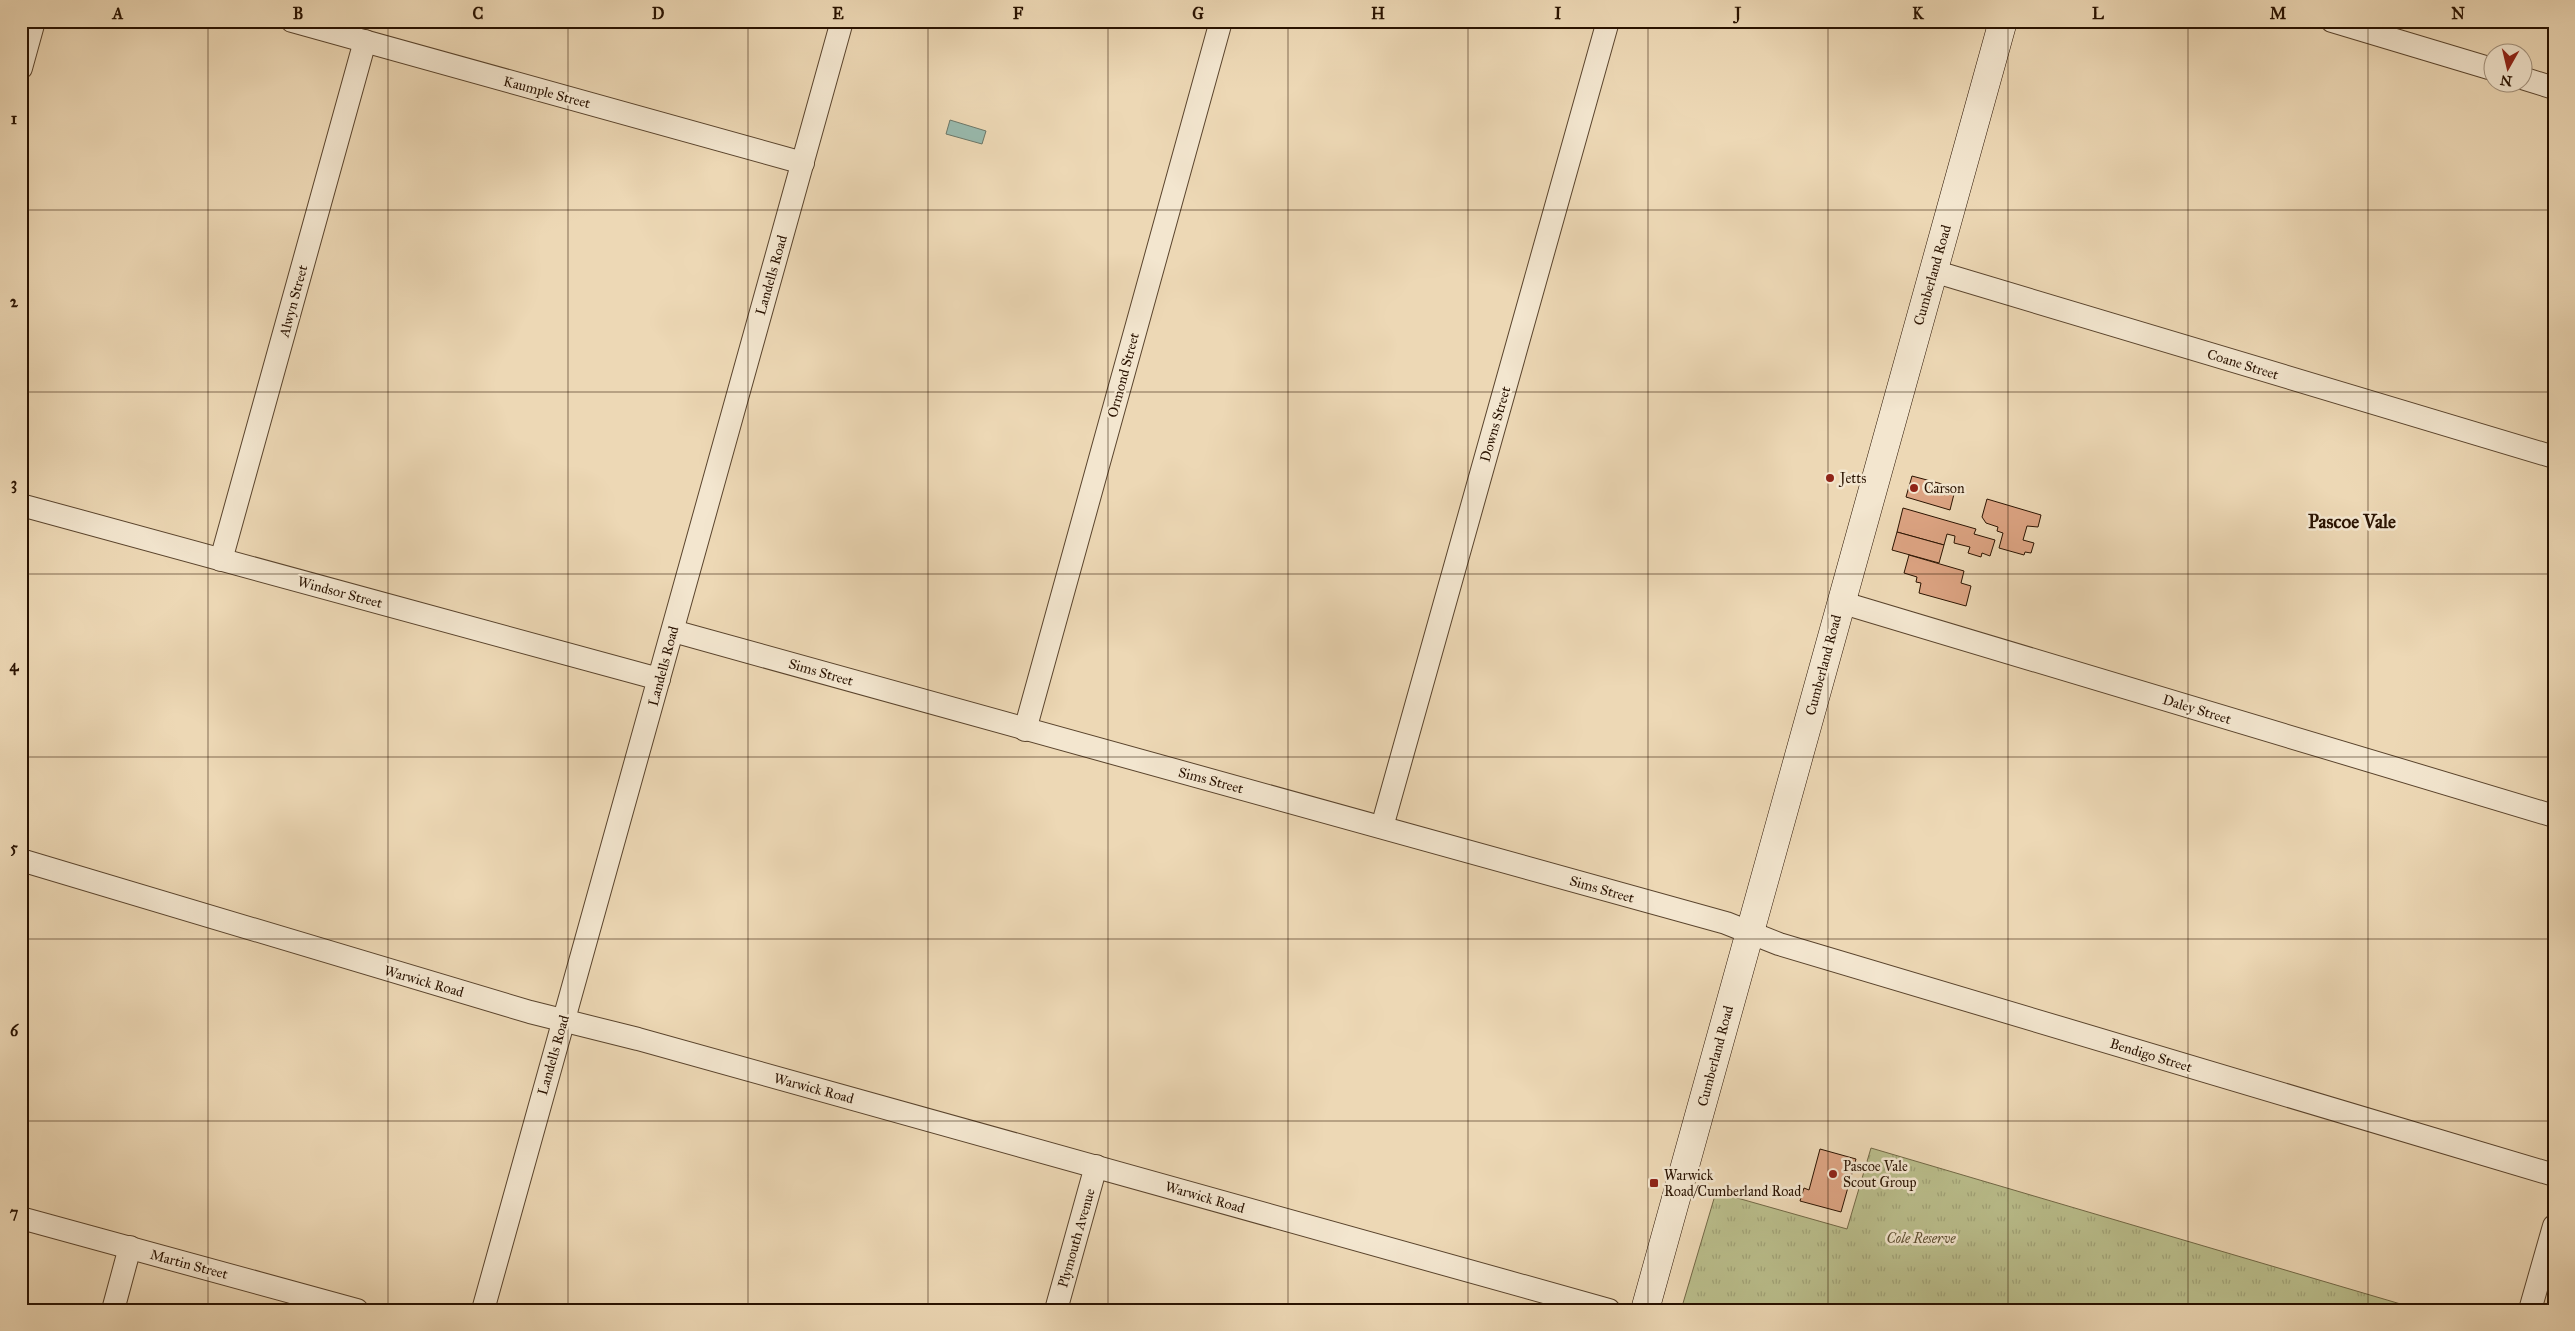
<svg xmlns="http://www.w3.org/2000/svg" width="2575" height="1331" viewBox="0 0 2575 1331" font-family="'IM FELL Great Primer',serif">
	<defs>
		<pattern id="park-tufts" width="24" height="20" patternUnits="userSpaceOnUse" patternTransform="scale(1.25)"><rect width="24" height="20" fill="#babe8c"/><path d="M3 7l-1-3M5 7V3M7 7l1-3M15 17l-1-3M17 17v-4M19 17l1-3" fill="none" stroke="#a0a277"/></pattern>
	</defs>
	<rect width="100%" height="100%" fill="#edd8b5"/>
	<filter id="stains"><feTurbulence type="fractalNoise" baseFrequency=".004" numOctaves="4"/><feColorMatrix values="0 0 0 0 .2 0 0 0 0 .09 0 0 0 0 .02 0 0 0 .5 -.17"/></filter>
	<radialGradient id="worn" r=".72"><stop offset=".6" stop-color="#630" stop-opacity="0"/><stop offset="1" stop-color="#630" stop-opacity=".3"/></radialGradient>
	<path fill="url(#park-tufts)" stroke="#726846" d="M1871,1148l550,162h-740l35,-118 131,37z"/>
	<path fill="#99baae" stroke="#6c7768" d="M950,120l36,11 -4,13 -36,-10z"/>
	<g fill="#dda483" stroke="#291200">
		<path d="M1912,476l30,8 -1,6 13,4 -4,16 -44,-13z"/>
		<path d="M1987,499l54,16 -3,12 -11,-1 -4,14 11,3 -3,10 -6,-1 -1,3 -25,-7 4,-15 -6,-2 1,-4 -12,-4 -4,-6z"/>
		<path d="M1903,508l73,21 -2,5 21,6 -5,16 -8,-3 -1,4 -13,-4 2,-6 -16,-4 1,-7 -8,-2 -3,11 -47,-13z"/>
		<path d="M1897,532l47,13 -5,18 -47,-13z"/>
		<path d="M1909,555l55,16 -3,12 10,3 -5,20 -47,-13 2,-10 -5,-1 1,-5 -13,-4z"/>
		<path d="M1820,1149l36,10 -15,53 -41,-11 4,-13 5,2z"/>
	</g>
	<g fill="none" stroke-linecap="round" stroke-linejoin="round">
		<defs>
			<g id="street">
				<path d="M292,21l511,142"/>
				<path d="M2332,21l160,48"/>
				<path d="M21,68l13,-47"/>
				<path d="M2522,78l32,10"/>
				<path d="M1933,271l621,186"/>
				<path d="M21,505l638,174"/>
				<path d="M221,560l144,-519"/>
				<path d="M1840,602l714,214"/>
				<path d="M673,631l1053,292 53,21 775,231"/>
				<path d="M1025,730l196,-709"/>
				<path d="M1382,827l226,-806"/>
				<path d="M21,860l509,152 108,27 971,271"/>
				<path d="M21,1218l336,92"/>
				<path d="M113,1310l17,-63"/>
				<path d="M483,1310l359,-1289"/>
				<path d="M1056,1310l40,-144"/>
				<path d="M2530,1310l24,-84"/>
			</g>
			<path id="secondary" d="M1645,1310l358,-1289"/>
		</defs>
		<use href="#street" stroke="#5a442d" stroke-width="24"/>
		<use href="#secondary" stroke="#291200" stroke-width="29"/>
		<use href="#street" stroke="#f3e6cf" stroke-width="22"/>
		<use href="#secondary" stroke="#f3e6cf" stroke-width="28"/>
	</g>
	<path fill="none" stroke="#291200" stroke-width="1" stroke-opacity="0.55" d="M208,21v1289M388,21v1289M568,21v1289M748,21v1289M928,21v1289M1108,21v1289M1288,21v1289M1468,21v1289M1648,21v1289M1828,21v1289M2008,21v1289M2188,21v1289M2368,21v1289M21,210h2533M21,392h2533M21,574h2533M21,757h2533M21,939h2533M21,1121h2533"/>
	<g fill="#8f2418" stroke="#f3e6cf" stroke-width="2">
		<circle cx="1830" cy="478" r="5"/>
		<circle cx="1914" cy="488" r="5"/>
		<circle cx="1833" cy="1174" r="5"/>
		<rect x="1649" y="1178" width="10" height="10" rx="2.5"/>
	</g>
	<g text-anchor="middle" stroke-width="5" stroke-linejoin="round" paint-order="stroke">
		<g font-size="14" fill="#291200" stroke="#f3e6cf">
			<text transform="translate(547 92) rotate(15)" y="5">Kaumple Street</text>
			<text transform="translate(771 275) rotate(-74)" y="5">Landells Road</text>
			<text transform="translate(1932 275) rotate(-74)" y="5">Cumberland Road</text>
			<text transform="translate(293 301) rotate(-75)" y="5">Alwyn Street</text>
			<text transform="translate(2243 364) rotate(17)" y="5">Coane Street</text>
			<text transform="translate(1123 375) rotate(-75)" y="5">Ormond Street</text>
			<text transform="translate(1495 424) rotate(-74)" y="5">Downs Street</text>
			<text transform="translate(340 592) rotate(15)" y="5">Windsor Street</text>
			<text transform="translate(1823 665) rotate(-75)" y="5">Cumberland Road</text>
			<text transform="translate(663 666) rotate(-75)" y="5">Landells Road</text>
			<text transform="translate(821 672) rotate(16)" y="5">Sims Street</text>
			<text transform="translate(2197 709) rotate(17)" y="5">Daley Street</text>
			<text transform="translate(1211 780) rotate(15)" y="5">Sims Street</text>
			<text transform="translate(1602 889) rotate(16)" y="5">Sims Street</text>
			<text transform="translate(424 981) rotate(16)" y="5">Warwick Road</text>
			<text transform="translate(553 1055) rotate(-74)" y="5">Landells Road</text>
			<text transform="translate(2151 1055) rotate(17)" y="5">Bendigo Street</text>
			<text transform="translate(1715 1056) rotate(-75)" y="5">Cumberland Road</text>
			<text transform="translate(814 1088) rotate(15)" y="5">Warwick Road</text>
			<text transform="translate(1205 1197) rotate(16)" y="5">Warwick Road</text>
			<text transform="translate(1076 1238) rotate(-74)" y="5">Plymouth Avenue</text>
			<text transform="translate(189 1264) rotate(15)" y="5">Martin Street</text>
		</g>
		<g font-size="14" fill="#291200" stroke="#f3e6cf" text-anchor="start">
			<text x="1840" y="483">Jetts</text>
			<text x="1924" y="493">Carson</text>
			<text x="1843" y="1171">Pascoe Vale<tspan x="1843" dy="16">Scout Group</tspan></text>
			<text x="1664" y="1180">Warwick<tspan x="1664" dy="16">Road/Cumberland Road</tspan></text>
		</g>
		<g font-size="14" font-style="italic" fill="#5c4e31" stroke="#f3e6cf">
			<text x="1921" y="1243">Cole Reserve</text>
		</g>
		<g font-size="19" font-weight="bold" fill="#291200" stroke="#f3e6cf">
			<text x="2352" y="528">Pascoe Vale</text>
		</g>
	</g>
	<rect width="2575" height="1331" fill="none" stroke="#edd8b5" stroke-width="55"/>
	<g transform="translate(2508 68) rotate(188)"><circle r="24" fill="#f3e6cf" stroke="#a2917c"/>
	<path d="M0-4L9 19L0 12L-9 19Z" fill="#8f2418"/>
	<text y="-8" font-size="14" font-weight="bold" text-anchor="middle" fill="#291200">N</text>
	</g>
	<rect x="28" y="28" width="2520" height="1276" fill="none" stroke="#291200" stroke-width="2"/>
	<g font-size="16" text-anchor="middle" font-weight="bold" fill="#291200">
		<text x="118" y="19">A</text>
		<text x="298" y="19">B</text>
		<text x="478" y="19">C</text>
		<text x="658" y="19">D</text>
		<text x="838" y="19">E</text>
		<text x="1018" y="19">F</text>
		<text x="1198" y="19">G</text>
		<text x="1378" y="19">H</text>
		<text x="1558" y="19">I</text>
		<text x="1738" y="19">J</text>
		<text x="1918" y="19">K</text>
		<text x="2098" y="19">L</text>
		<text x="2278" y="19">M</text>
		<text x="2458" y="19">N</text>
		<text x="14" y="124">1</text>
		<text x="14" y="307">2</text>
		<text x="14" y="489">3</text>
		<text x="14" y="671">4</text>
		<text x="14" y="853">5</text>
		<text x="14" y="1036">6</text>
		<text x="14" y="1218">7</text>
	</g>
	<rect width="100%" height="100%" filter="url(#stains)"/>
	<rect width="100%" height="100%" fill="url(#worn)"/>
</svg>
